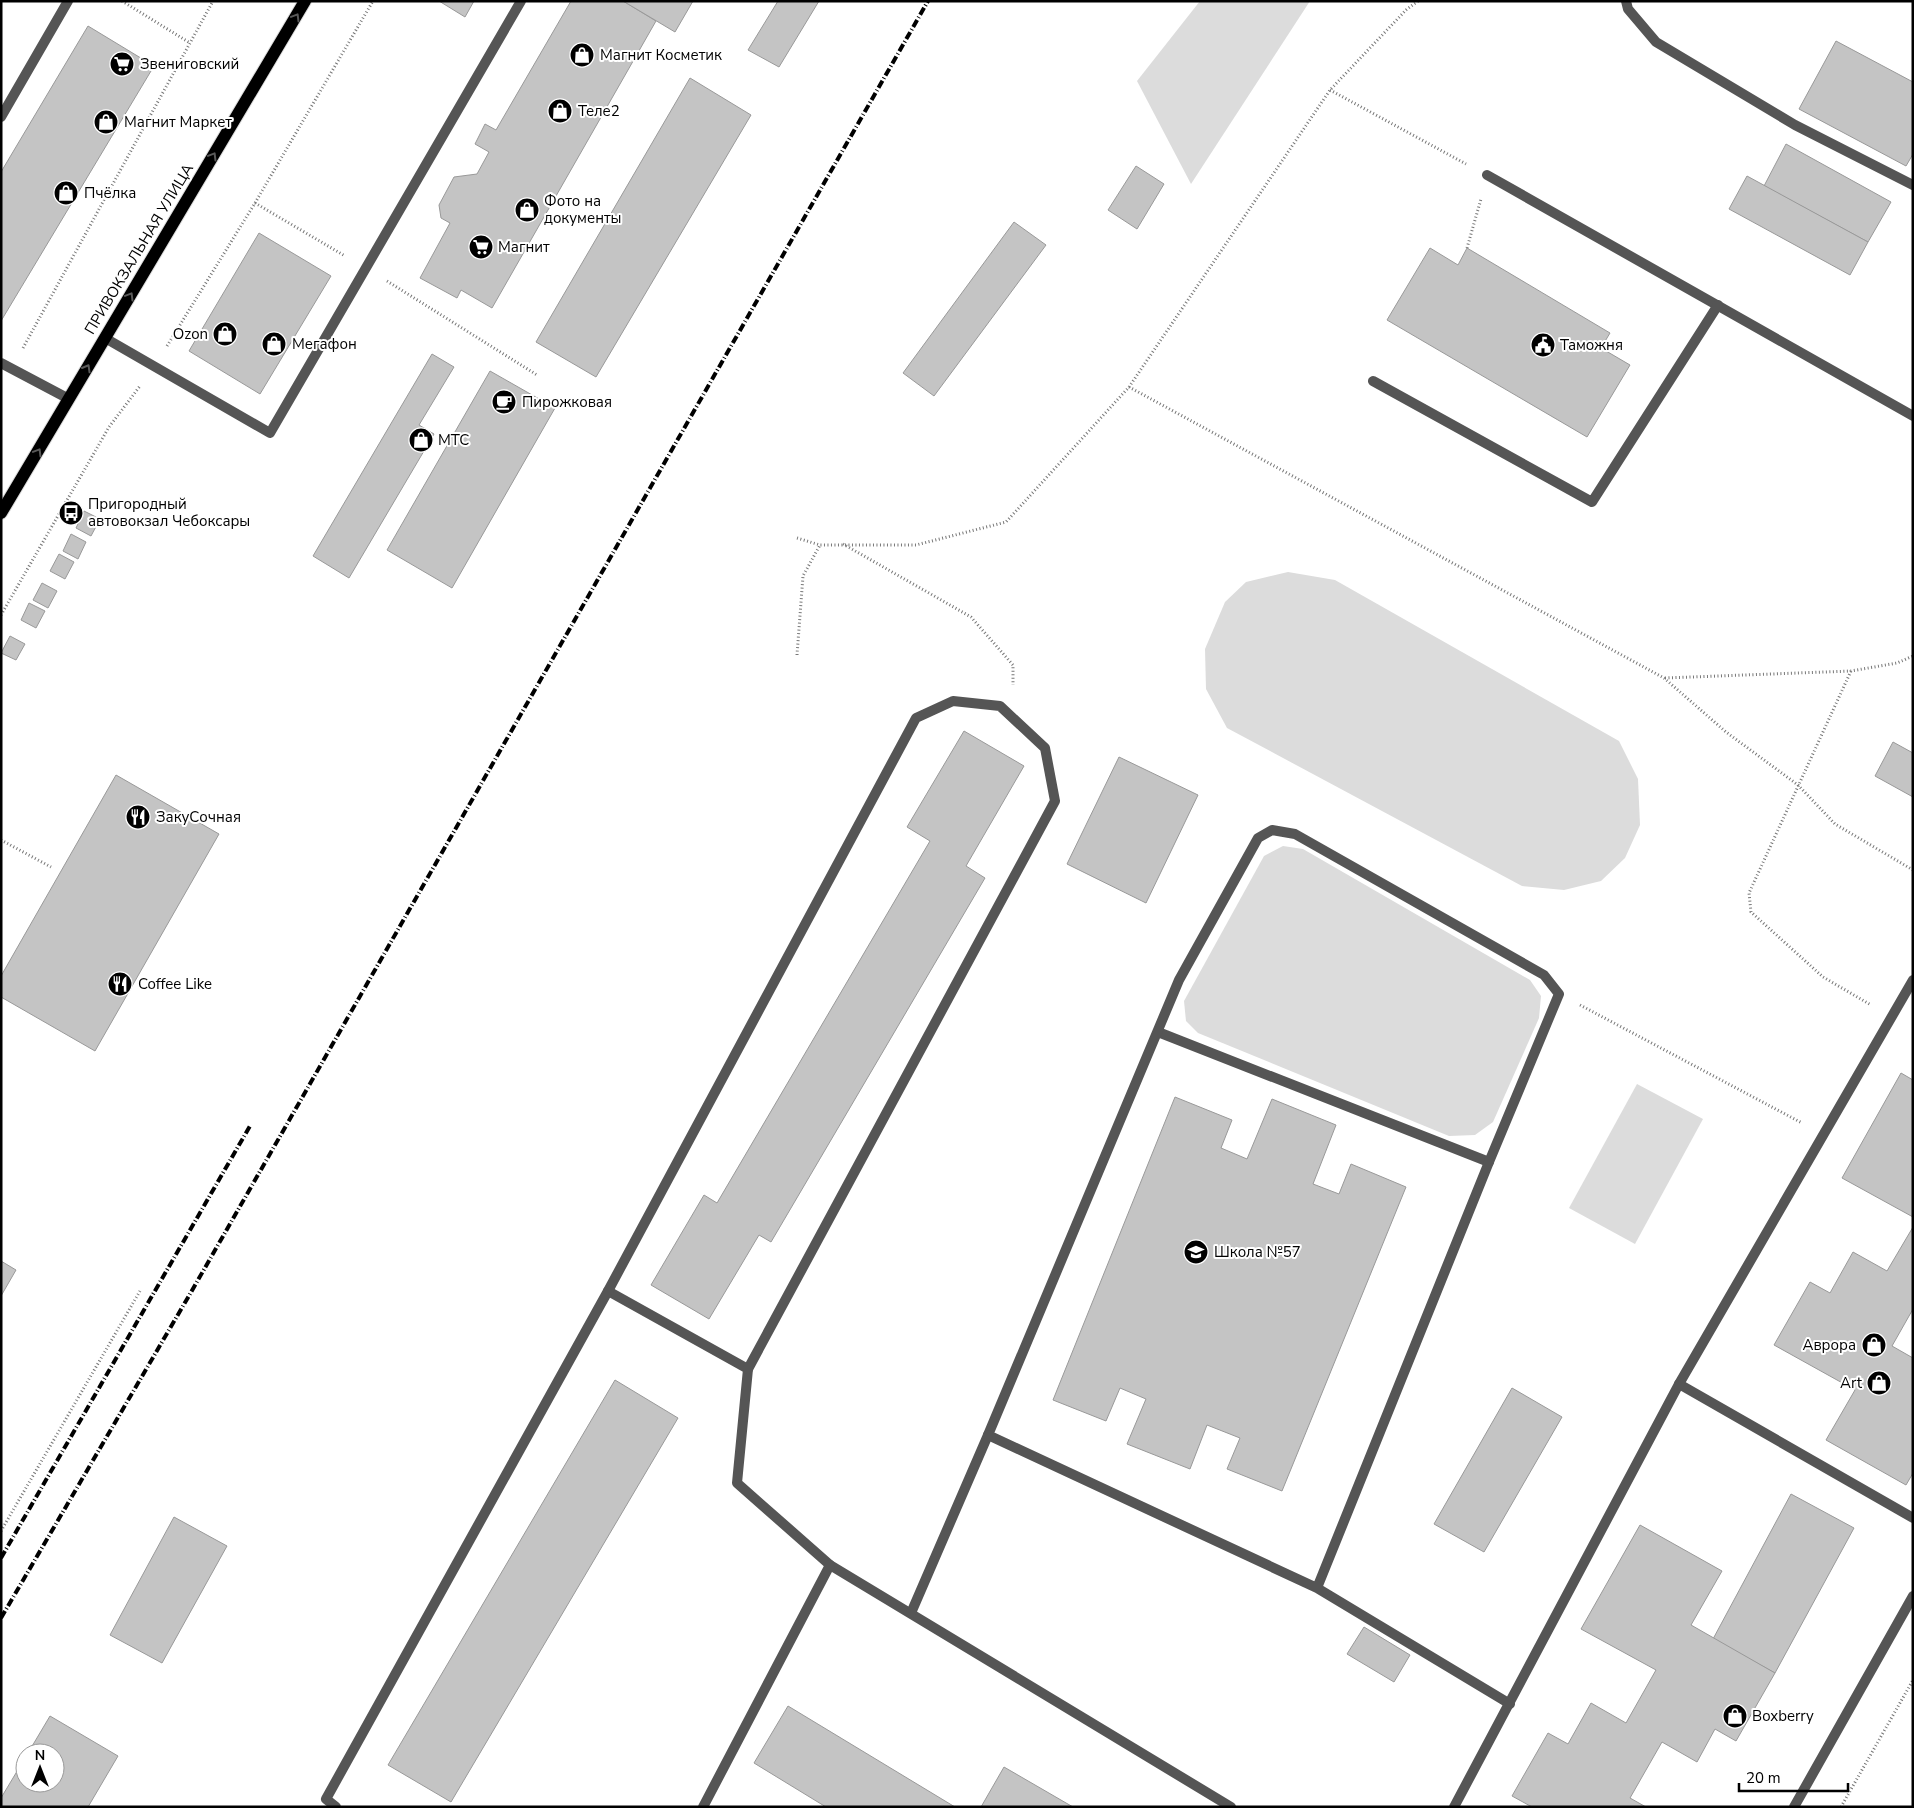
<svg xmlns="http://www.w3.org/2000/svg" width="1914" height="1808" viewBox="0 0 1914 1808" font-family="'Nunito Sans',sans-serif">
	<rect width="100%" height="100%" fill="#fff"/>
	<g fill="#dcdcdc">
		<path d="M1200,1h110l-119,183 -54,-103z"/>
		<path d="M1288,572l47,8 284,161 19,38 2,46 -15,33 -24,23 -37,9 -42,-4 -295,-158 -21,-39 -1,-40 20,-47 21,-20z"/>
		<path d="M1283,846l20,3 227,131 11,16 -2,22 -46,104 -18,13 -26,1 -251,-103 -12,-12 -2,-20 80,-145z"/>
		<path d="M1637,1084l66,35 -68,125 -66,-36z"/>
	</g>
	<g fill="#c4c4c4" stroke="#999">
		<path d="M439,1h35l-9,16z"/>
		<path d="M571,1h52l33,20 -164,287 -31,-18 -4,8 -37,-20 30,-55 -9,-5 -2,-13 15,-28 23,-3 12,-22 -14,-8 10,-20 11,6z"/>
		<path d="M623,1h70l-18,31z"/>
		<path d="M778,1h41l-40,66 -31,-17z"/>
		<path d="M88,26l66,40 -153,255v-149z"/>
		<path d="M1836,41l77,41v72l-7,12 -107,-57z"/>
		<path d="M690,78l61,37 -155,262 -60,-35z"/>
		<path d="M1786,144l105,58 -23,40 -104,-56z"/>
		<path d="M1136,166l28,18 -27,45 -29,-19z"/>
		<path d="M1747,176l121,66 -18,33 -121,-66z"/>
		<path d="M1014,222l32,23 -112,151 -31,-23z"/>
		<path d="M259,233l72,43 -71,118 -71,-43z"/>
		<path d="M1430,248l28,17 9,-17 143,85 -9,15 29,17 -43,72 -200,-117z"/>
		<path d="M432,354l22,13 -35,58 15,9 -85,144 -36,-22z"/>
		<path d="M490,371l65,37 -103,180 -65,-38z"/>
		<path d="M84,511l16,8 -9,17 -15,-8z"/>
		<path d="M71,534l15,8 -8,17 -15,-8z"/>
		<path d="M59,554l15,8 -9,17 -15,-8z"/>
		<path d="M42,583l15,8 -9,17 -15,-8z"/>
		<path d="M29,603l16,8 -9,17 -15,-8z"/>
		<path d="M10,636l15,8 -9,16 -15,-7z"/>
		<path d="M964,731l60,35 -58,100 19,12 -214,364 -12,-7 -50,84 -58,-34 53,-90 13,8 213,-362 -23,-14z"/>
		<path d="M1893,742l20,11v44l-38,-21z"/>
		<path d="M1119,757l79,38 -52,108 -79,-39z"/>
		<path d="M116,775l103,59 -124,217 -94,-54v-21z"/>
		<path d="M1901,1073l12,7v137l-71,-39z"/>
		<path d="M1175,1097l57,23 -11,28 26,11 25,-60 64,26 -23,59 26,10 12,-30 55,23 -124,304 -55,-22 13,-31 -33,-13 -17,44 -63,-25 19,-45 -26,-11 -14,33 -53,-21z"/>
		<path d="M1913,1227v82l-21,37 21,12v115l-7,12 -80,-45 29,-50 -81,-45 36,-63 20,11 23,-41 34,19z"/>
		<path d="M1,1261l15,9 -15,26z"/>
		<path d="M615,1380l63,38 -227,384 -63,-37z"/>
		<path d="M1512,1388l50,29 -78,135 -50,-28z"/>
		<path d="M1791,1494l63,34 -79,145 -62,-34z"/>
		<path d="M174,1517l53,29 -65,117 -52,-28z"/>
		<path d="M1640,1525l82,46 -31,54 84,48 -39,68 -21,-12 -18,33 -35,-20 -32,56 16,9h-114l-20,-11 36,-63 20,11 23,-41 35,20 30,-53 -75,-41z"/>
		<path d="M1364,1627l46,28 -16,27 -47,-28z"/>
		<path d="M788,1706l167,101h-129l-72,-44z"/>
		<path d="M50,1716l68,40 -30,51h-87v-9l24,-40v25h30v-30h-27z"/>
		<path d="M1004,1767l69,40h-92z"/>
	</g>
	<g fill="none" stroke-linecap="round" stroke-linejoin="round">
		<defs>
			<path id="primary" d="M1,513l304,-512"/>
		</defs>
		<use href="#primary" stroke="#dbdbdb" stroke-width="14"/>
		<g stroke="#777" stroke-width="3" stroke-dasharray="1 2.5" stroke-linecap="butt">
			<path d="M122,1l68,42"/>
			<path d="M1330,90l136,74"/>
			<path d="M255,203l90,53"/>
			<path d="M1467,248l14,-49"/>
			<path d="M387,281l150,94"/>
			<path d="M167,346l88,-143 118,-202"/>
			<path d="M23,348l190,-347"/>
			<path d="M1129,387l535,291 62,54 72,53 37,39 78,46"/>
			<path d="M797,538l23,7h96l90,-23 123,-135 201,-297 76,-80 12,-9"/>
			<path d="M843,544l128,73 42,48v20"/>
			<path d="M1,615l108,-188 31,-41"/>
			<path d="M797,655l6,-79 17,-31"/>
			<path d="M1851,671l-102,222 2,19 72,65 48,28"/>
			<path d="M1665,678l186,-7 46,-8 16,-7"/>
			<path d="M1,840l50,27"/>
			<path d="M1580,1005l222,118"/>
			<path d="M1,1531l139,-240"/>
			<path d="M1841,1807l72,-127"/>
		</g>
		<g stroke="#555" stroke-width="10">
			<path d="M1626,1l2,8 28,33 139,83 118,60"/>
			<path d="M1,117l67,-116"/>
			<path d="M1487,175l426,241"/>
			<path d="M105,338l165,95 251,-432"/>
			<path d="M1,363l68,36"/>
			<path d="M1373,381l219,121 126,-197"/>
			<path d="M1158,1032l331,130"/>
			<path d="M608,1291l140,78 -11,114 93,82 401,242"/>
			<path d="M1679,1384l234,134"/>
			<path d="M1317,1588l172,-426 70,-168 -15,-19 -249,-141 -23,-4 -14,8 -79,142 -191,455 329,153 193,116"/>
			<path d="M911,1613l77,-178"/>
			<path d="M336,1807l-10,-8 282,-508 308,-573 37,-17 47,5 45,42 10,53 -307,568"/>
			<path d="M703,1807l127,-242"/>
			<path d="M1454,1807l225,-423 234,-404"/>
			<path d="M1794,1807l119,-211"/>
		</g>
		<use href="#primary" stroke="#000" stroke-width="12"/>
		<g stroke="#000" stroke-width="4" stroke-dasharray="8 2.5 1 2.5" stroke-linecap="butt">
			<path d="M1,1558l249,-432"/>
			<path d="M1,1618l189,-324 738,-1293"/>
		</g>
	</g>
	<defs><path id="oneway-chevron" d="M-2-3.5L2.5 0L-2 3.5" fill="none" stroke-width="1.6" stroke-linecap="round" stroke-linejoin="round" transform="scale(1.25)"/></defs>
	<g stroke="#595959">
		<use href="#oneway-chevron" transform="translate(296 17) rotate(-59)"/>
		<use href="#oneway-chevron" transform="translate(213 156) rotate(-59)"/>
		<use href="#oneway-chevron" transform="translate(130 296) rotate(-59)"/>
		<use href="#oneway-chevron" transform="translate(87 368) rotate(-60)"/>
		<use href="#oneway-chevron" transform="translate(38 452) rotate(-59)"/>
	</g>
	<defs>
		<symbol id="shop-disc" viewBox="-11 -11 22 22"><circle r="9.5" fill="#000" stroke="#fff"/><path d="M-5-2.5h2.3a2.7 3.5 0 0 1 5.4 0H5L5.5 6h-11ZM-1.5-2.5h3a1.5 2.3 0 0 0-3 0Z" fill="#fff"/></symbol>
		<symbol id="supermarket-disc" viewBox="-11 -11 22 22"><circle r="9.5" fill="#000" stroke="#fff"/><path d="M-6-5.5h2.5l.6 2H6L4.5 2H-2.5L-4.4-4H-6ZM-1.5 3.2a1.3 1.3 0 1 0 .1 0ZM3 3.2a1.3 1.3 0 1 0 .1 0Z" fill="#fff"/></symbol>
		<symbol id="civic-disc" viewBox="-11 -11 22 22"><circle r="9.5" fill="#000" stroke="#fff"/><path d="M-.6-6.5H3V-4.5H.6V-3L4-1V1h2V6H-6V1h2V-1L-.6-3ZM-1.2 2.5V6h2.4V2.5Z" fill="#fff"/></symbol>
		<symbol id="cafe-disc" viewBox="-11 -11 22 22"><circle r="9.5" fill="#000" stroke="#fff"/><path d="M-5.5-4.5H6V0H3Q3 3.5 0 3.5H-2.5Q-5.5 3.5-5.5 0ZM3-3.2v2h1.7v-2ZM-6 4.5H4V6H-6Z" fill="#fff"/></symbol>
		<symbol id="bus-disc" viewBox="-11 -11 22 22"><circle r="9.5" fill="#000" stroke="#fff"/><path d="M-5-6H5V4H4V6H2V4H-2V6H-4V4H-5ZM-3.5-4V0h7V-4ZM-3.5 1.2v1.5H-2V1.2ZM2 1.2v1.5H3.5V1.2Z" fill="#fff"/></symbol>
		<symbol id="restaurant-disc" viewBox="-11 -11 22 22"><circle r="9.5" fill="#000" stroke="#fff"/><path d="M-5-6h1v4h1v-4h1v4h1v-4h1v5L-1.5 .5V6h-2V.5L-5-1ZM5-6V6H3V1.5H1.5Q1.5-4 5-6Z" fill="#fff"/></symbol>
		<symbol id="school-disc" viewBox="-11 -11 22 22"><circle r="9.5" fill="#000" stroke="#fff"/><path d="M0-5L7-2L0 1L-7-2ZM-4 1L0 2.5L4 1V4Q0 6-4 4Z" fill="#fff"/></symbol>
	</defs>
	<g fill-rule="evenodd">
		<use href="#shop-disc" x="568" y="41" width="28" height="28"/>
		<use href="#supermarket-disc" x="108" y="50" width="28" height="28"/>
		<use href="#shop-disc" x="546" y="97" width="28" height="28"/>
		<use href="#shop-disc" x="92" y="108" width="28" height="28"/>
		<use href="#shop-disc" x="52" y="179" width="28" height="28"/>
		<use href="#shop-disc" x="513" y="196" width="28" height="28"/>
		<use href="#supermarket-disc" x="467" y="233" width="28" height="28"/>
		<use href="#shop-disc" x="211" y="320" width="28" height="28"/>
		<use href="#shop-disc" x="260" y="330" width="28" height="28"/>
		<use href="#civic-disc" x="1529" y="331" width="28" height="28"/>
		<use href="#cafe-disc" x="490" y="388" width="28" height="28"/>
		<use href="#shop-disc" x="407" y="426" width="28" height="28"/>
		<use href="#bus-disc" x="57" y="499" width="28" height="28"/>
		<use href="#restaurant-disc" x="124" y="803" width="28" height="28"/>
		<use href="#restaurant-disc" x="106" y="970" width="28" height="28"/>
		<use href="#school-disc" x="1182" y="1238" width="28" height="28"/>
		<use href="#shop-disc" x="1860" y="1331" width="28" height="28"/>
		<use href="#shop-disc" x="1865" y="1369" width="28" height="28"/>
		<use href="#shop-disc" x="1721" y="1702" width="28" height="28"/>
	</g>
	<g text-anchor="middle" stroke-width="4" stroke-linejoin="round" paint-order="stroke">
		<g font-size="15" fill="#000" stroke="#fff" text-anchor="start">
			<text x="600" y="60">Магнит Косметик</text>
			<text x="140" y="69">Звениговский</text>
			<text x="578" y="116">Теле2</text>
			<text x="124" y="127">Магнит Маркет</text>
			<text x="84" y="198">Пчёлка</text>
			<text x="544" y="206">Фото на<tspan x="544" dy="17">документы</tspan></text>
			<text x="498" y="252">Магнит</text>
			<text x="208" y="339" text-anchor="end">Ozon</text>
			<text x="292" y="349">Мегафон</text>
			<text x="1560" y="350">Таможня</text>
			<text x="522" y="407">Пирожковая</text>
			<text x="438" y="445">МТС</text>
			<text x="88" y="509">Пригородный<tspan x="88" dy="17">автовокзал Чебоксары</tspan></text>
			<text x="156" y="822">ЗакуСочная</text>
			<text x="138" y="989">Coffee Like</text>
			<text x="1214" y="1257">Школа №57</text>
			<text x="1856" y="1350" text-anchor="end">Аврора</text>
			<text x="1862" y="1388" text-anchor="end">Art</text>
			<text x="1752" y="1721">Boxberry</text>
		</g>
		<g font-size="15" fill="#000" stroke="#fff">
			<text transform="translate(139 249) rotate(-59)" y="5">ПРИВОКЗАЛЬНАЯ УЛИЦА</text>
		</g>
	</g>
	<rect width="1914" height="1808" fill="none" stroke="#000000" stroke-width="5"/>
	<g transform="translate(40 1768)"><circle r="24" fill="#ffffff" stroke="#999999"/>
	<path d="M0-4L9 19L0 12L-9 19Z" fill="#000000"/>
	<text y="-8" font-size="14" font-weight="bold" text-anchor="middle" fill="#000000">N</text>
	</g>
	<path d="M1739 1783v8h109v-8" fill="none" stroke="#000000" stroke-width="2.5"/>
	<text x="1746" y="1783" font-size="15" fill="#000000" stroke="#ffffff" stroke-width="4" paint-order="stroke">20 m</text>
</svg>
